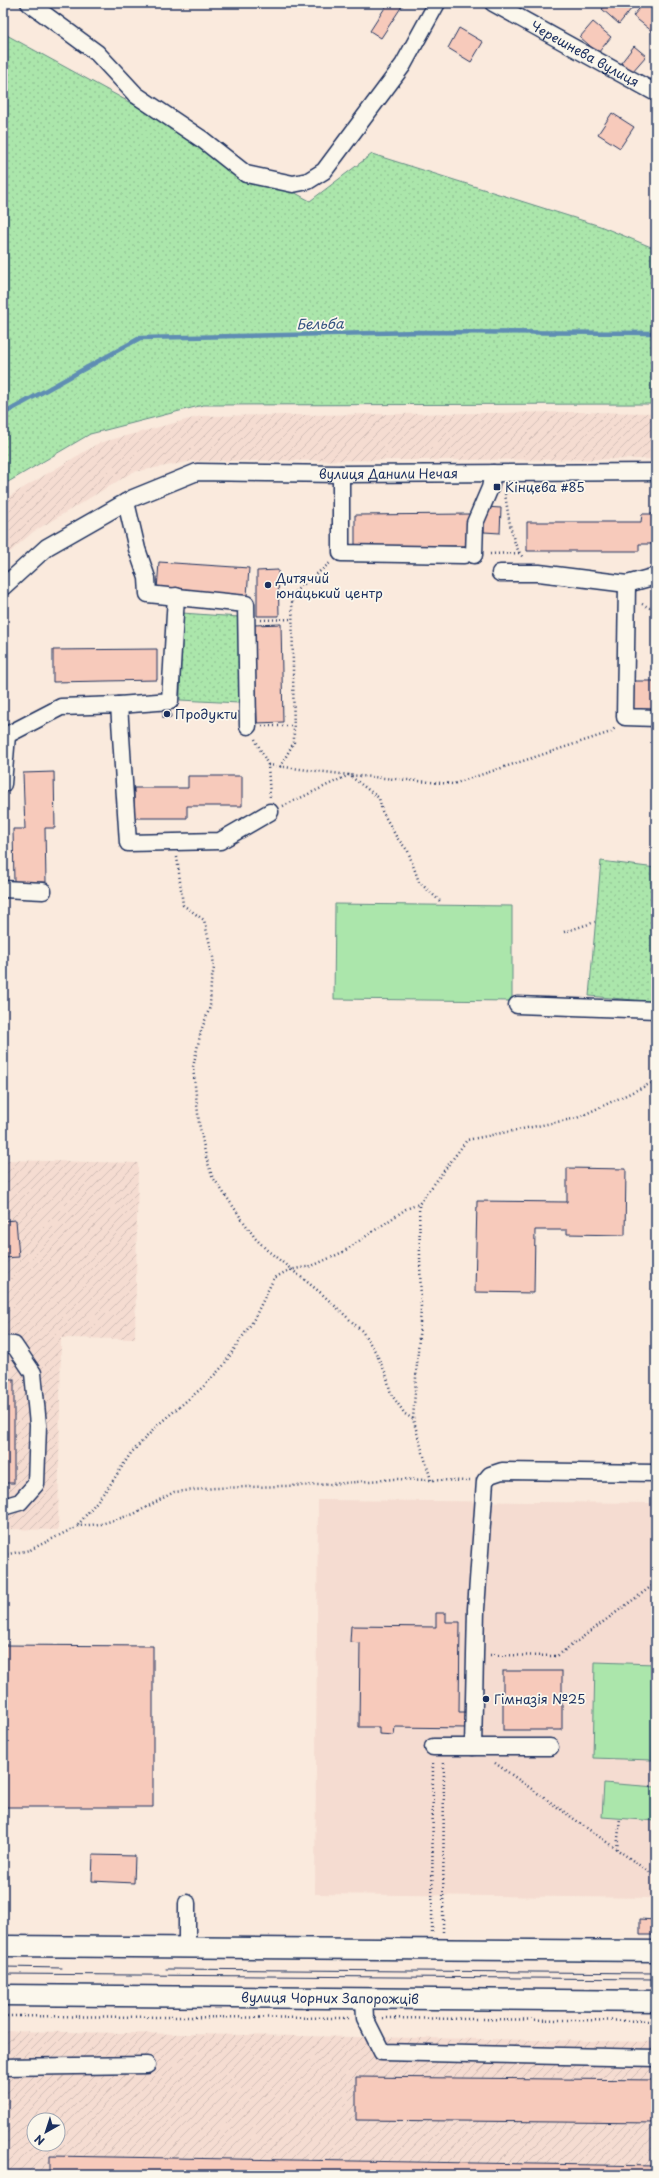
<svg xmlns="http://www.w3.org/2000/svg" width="659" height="2178" viewBox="0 0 659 2178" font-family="'Playpen Sans',sans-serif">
	<defs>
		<pattern id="industrial-furrows" width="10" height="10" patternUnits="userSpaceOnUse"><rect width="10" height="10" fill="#f5dcd1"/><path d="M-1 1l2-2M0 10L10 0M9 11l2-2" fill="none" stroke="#d1bdb6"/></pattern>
		<pattern id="grass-dots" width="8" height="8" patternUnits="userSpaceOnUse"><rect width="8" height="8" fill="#abe6ab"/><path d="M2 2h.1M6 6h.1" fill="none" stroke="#93c696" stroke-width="1.8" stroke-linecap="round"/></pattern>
	</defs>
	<rect width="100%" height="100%" fill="#faeadd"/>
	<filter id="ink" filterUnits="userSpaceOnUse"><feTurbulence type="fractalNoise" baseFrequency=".025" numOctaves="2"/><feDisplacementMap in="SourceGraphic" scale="8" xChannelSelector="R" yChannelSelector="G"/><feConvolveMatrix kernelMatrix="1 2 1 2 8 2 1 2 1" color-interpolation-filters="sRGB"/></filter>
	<g filter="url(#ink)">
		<path fill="#f5dcd1" d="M318,1500l338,3v395l-341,-4z"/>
		<g fill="url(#industrial-furrows)" fill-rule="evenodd">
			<path d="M578,412l78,1v46l-463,2 -60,11 -100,60 -30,26v-58l96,-57 102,-27z"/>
			<path d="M3,1160l135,3 -3,176 -74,-1 -3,192 -55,-1z"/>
			<path d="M3,2031l653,11v133h-653zM34,2120h24v24h-24z"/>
		</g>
		<g fill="url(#grass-dots)" stroke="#638a84">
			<path d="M3,33l307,168 62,-47 228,72 56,23v155l-453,1 -113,29 -87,51z"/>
			<path d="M182,613l57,4v86l-59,-3z"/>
			<path d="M601,861l55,7v134l-67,-6z"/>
		</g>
		<g fill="#abe6ab" stroke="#638a84">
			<path d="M335,904l177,2v95l-178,-2z"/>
			<path d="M595,1662l60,2 -3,96 -59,-2z"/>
			<path d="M604,1783l52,4v34l-54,-4z"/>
		</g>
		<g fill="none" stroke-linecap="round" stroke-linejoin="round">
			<path stroke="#5e8db3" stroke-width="4.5" d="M3,414l137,-76 280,-6 236,1"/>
		</g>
		<g fill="#f7cabb" stroke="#1b2f5e">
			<path d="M388,3h16l-23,35 -11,-7z"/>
			<path d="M607,3h29l-17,21 -17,-15z"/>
			<path d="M644,3h8l4,3v22l-3,4 -20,-16z"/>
			<path d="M593,22l18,15 -13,16 -18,-16z"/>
			<path d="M459,28l24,14 -12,20 -23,-14z"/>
			<path d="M634,46l12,10 -14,16 -11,-9z"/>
			<path d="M612,113l22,14 -14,21 -22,-14z"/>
			<path d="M485,507l16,1 -1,25 -16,-1z"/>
			<path d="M470,514l1,32 -116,1v-32z"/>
			<path d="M642,514h14v30h-17v7h-112v-29h114z"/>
			<path d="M159,562l90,6 -2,28 -90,-6z"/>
			<path d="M278,570l1,46h-22v-45z"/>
			<path d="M281,624l2,98 -26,1 -3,-98z"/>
			<path d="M157,649v31l-104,2v-32z"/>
			<rect x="631" y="681" width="25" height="31"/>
			<path d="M163,710h7l1,7 -8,1z"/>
			<path d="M54,772l1,56h-10l1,54 -32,1 -1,-54h12l-2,-56z"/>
			<path d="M188,776h54v30h-55v12h-53v-30h54z"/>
			<path d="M567,1168l59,1 -1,66 -58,-1v-4h-32l-1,63 -59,-1 2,-91 90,1z"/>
			<path d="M16,1220l3,37 -16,1v-37z"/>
			<rect x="3" y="1379" width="11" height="104"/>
			<path d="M436,1613h10v9h14l-1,90h7v16l-71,-1 -1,8 -15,-1v-7h-20l1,-84 -10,-1 1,-16 85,1z"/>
			<path d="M3,1645l150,1v161h-150z"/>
			<rect x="503" y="1671" width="59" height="59"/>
			<path d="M93,1855l42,1 -1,27 -42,-2z"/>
			<path d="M640,1919l16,1v15h-16z"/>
			<path d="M356,2077l300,3v43l-300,-3z"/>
			<path d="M50,2156l606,10v9h-606z"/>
		</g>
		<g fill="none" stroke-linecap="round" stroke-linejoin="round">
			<defs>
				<g id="minor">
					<path d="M29,3l68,50 39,42 67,45 43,34 47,10 15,-3 16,-10 79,-106 34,-62"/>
					<path id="s1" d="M493,3l163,90"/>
					<path d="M341,474v79l123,2"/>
					<path d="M126,502l11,47 10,29 1,16 98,10 2,122"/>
					<path d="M474,555l1,-32 15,-35 3,-15"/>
					<path d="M500,573h39l88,11 29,-8"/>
					<path d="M627,584l-2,133 31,1"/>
					<path id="s2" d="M3,587l44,-40 86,-49 64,-26 144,2 315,-2"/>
					<path d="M119,705l51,-4 6,-105"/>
					<path d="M3,735h4l54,-28 58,-2 9,138 92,-2 50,-29"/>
					<path d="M3,784l4,-49"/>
					<path d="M3,889l40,2"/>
					<path d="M517,1005l139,5"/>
					<path d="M3,1344l11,1 19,28 5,52 -2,59 -16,18 -17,5"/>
					<path d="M433,1747h40l3,-138 9,-128 5,-6 12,-4 154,2"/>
					<path d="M473,1747h77"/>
					<path d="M187,1946v-43"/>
					<path d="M364,1999l1,19 17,34 274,6"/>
					<path d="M3,2067l144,-2"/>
				</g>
				<g id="major">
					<path d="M3,1946l653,5"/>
					<path id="s3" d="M3,1995l653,6"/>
				</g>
			</defs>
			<use href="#minor" stroke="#1b2f5e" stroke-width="19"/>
			<use href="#major" stroke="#1b2f5e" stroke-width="23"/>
			<g stroke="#1b2f5e" stroke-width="2.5" stroke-dasharray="1 3" stroke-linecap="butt">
				<path d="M505,494c3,17 6,51 18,63"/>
				<path d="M490,554l29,-1"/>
				<path d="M642,604l14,7"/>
				<path d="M261,620l32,-1"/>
				<path d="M262,726h32"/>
				<path d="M255,739l13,26 2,32"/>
				<path d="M268,765l81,10 104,9 158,-52 5,-5"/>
				<path d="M280,767l14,-25 -2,-148 38,-31"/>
				<path d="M283,806l66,-31 30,23 3,13 15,27 11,13 11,31 22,20"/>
				<path d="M177,857l6,48 21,15 9,37 1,11 -3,14 -1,25 -9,24 -8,36 6,56 7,34 6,19 43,62 12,12 54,43 41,38 13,20 11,23 5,20 14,20 8,5"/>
				<path d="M564,932l31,-10"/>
				<path d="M431,1480l-18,-61 8,-110 -2,-105 48,-64 110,-22 79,-37"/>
				<path d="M78,1525l32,-40 21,-32 29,-30 43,-36 20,-21 30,-45 21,-43 15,-8 23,-4 31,-14 63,-43 13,-5"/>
				<path d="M3,1555l27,-5 48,-24 23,-2 33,-10 40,-22 41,-4 104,-3 75,-6 76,2"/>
				<path d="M490,1655l67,1 99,-73"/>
				<path d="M495,1763l161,114"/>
				<path d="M617,1849l3,-31"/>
				<path d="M432,1932l1,-171"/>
				<path d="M443,1932l1,-171"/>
				<path d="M3,2016l347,2"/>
				<path d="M383,2018l273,3"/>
			</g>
			<use href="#minor" stroke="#fbf7ec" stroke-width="16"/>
			<use href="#major" stroke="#fbf7ec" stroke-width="20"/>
			<g stroke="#1b2f5e" stroke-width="1">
				<path d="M3,1967l59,1"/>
				<path d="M166,1969l490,4"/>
				<path d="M3,1974l653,5"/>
			</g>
		</g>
	</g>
	<g fill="#1b2f5e" stroke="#fbf7ec" stroke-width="1.5">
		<rect x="493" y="483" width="8" height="8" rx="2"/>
		<circle cx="268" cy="585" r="4"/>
		<circle cx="167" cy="714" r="4"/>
		<circle cx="486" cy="1699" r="4"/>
	</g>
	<g text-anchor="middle" stroke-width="3.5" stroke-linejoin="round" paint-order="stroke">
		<g font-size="13" fill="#1b2f5e" stroke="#fbf7ec">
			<text dy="5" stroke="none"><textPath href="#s1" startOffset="105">Черешнева вулиця</textPath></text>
			<text dy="5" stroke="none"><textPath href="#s2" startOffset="419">вулиця Данили Нечая</textPath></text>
			<text dy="5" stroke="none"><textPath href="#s3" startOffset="327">вулиця Чорних Запорожців</textPath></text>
		</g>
		<g font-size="13" fill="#1b2f5e" stroke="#fbf7ec" text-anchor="start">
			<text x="505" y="492">Кінцева #85</text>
			<text x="276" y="583">Дитячий<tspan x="276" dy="15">юнацький центр</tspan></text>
			<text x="175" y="719">Продукти</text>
			<text x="494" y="1704">Гімназія №25</text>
		</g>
		<g font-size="14" font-style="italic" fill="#375682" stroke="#fbf7ec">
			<text transform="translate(320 324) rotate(-1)" y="5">Бельба</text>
		</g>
	</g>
	<rect width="659" height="2178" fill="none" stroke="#fbf7ec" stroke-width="16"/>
	<rect x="8" y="8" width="643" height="2162" fill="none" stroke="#1b2f5e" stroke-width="1.5" filter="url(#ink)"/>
	<g transform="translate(46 2132) rotate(219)"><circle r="19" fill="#fbf7ec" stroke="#a1a7b3"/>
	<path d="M0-3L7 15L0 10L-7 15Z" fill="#1b2f5e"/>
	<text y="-6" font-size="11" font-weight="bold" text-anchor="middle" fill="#1b2f5e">N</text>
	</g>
</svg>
